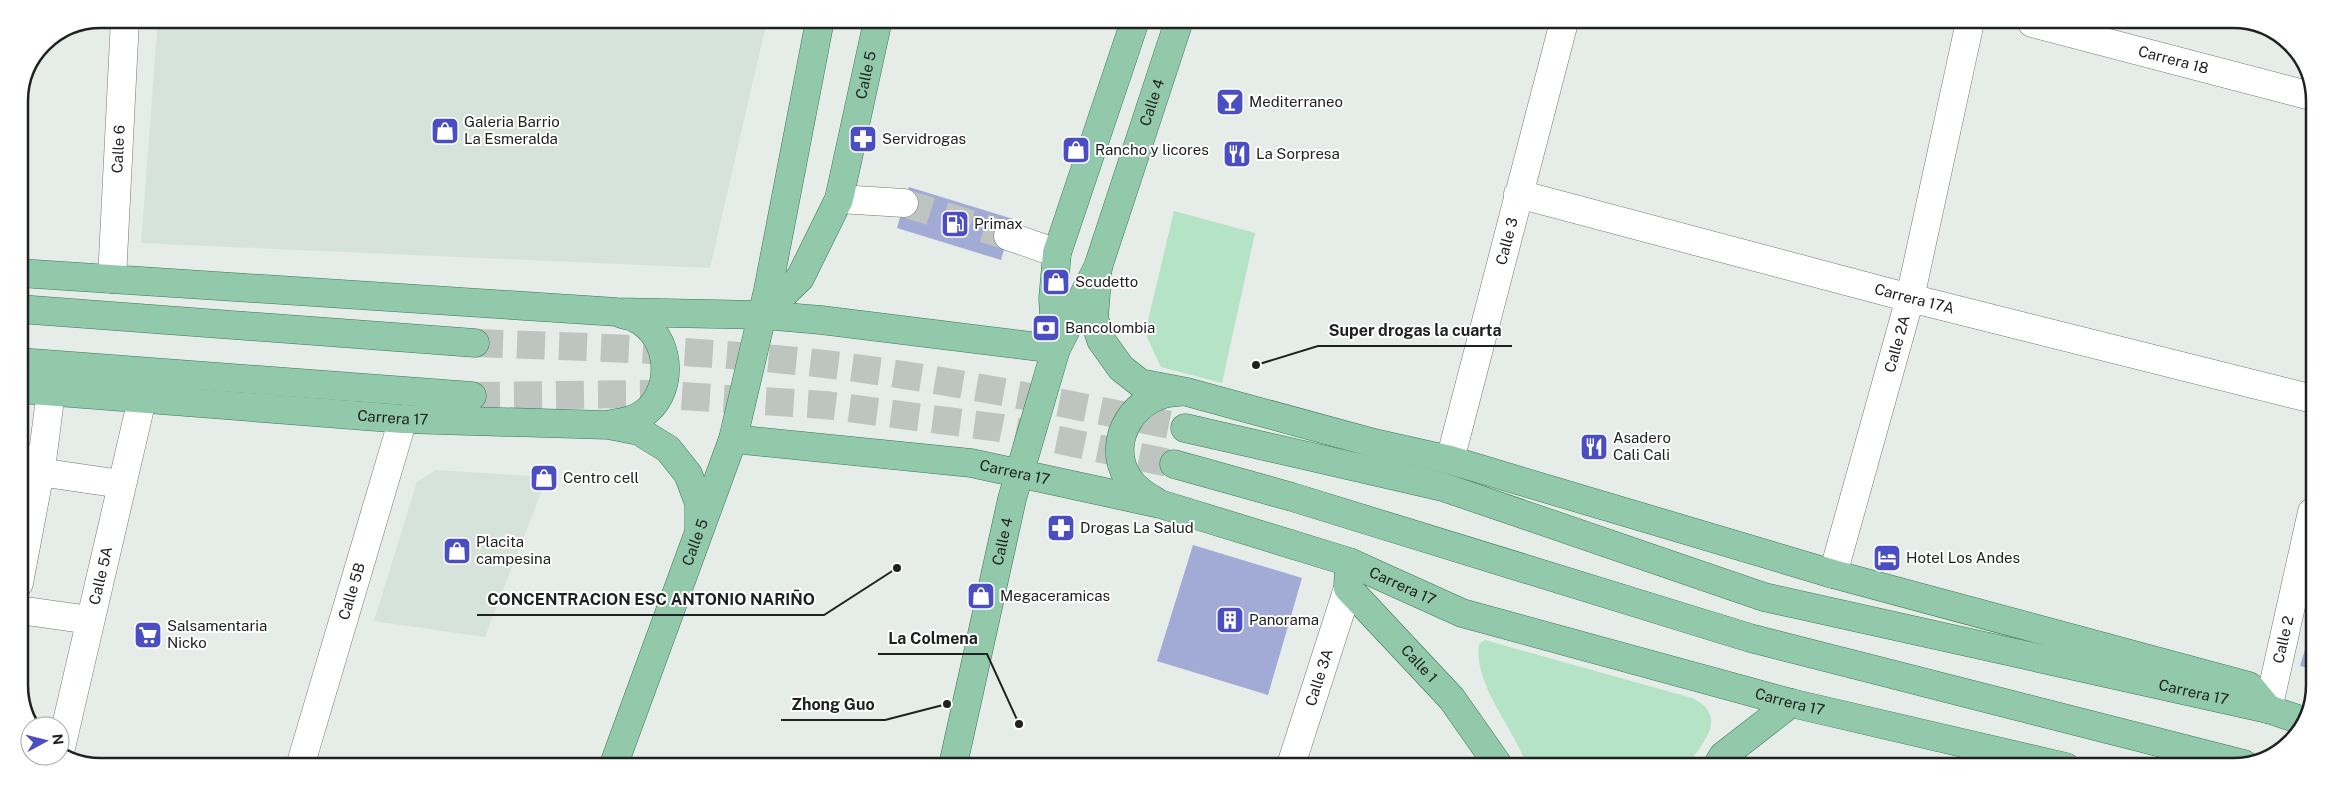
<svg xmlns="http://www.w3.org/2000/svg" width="2334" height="786" viewBox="0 0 2334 786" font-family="'Public Sans',sans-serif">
	<rect width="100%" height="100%" fill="#e6ece8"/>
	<g fill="#d6e3da">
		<path d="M158,19l609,1 -57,248 -569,-25z"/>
		<path d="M436,470l111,7 -62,160 -111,-16 43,-139z"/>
	</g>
	<g fill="#b5e3c5">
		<path d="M1174,211l81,22 -33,150 -61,-16 -16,-34z"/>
		<path d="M1485,640l207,58c38,18 10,46 -5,68h-160c-13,-38 -54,-82 -48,-122z"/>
	</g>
	<g fill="#a2aad6">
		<path d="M909,187l104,32 -12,41 -104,-32z"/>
		<path d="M1193,545l109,33 -34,117 -111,-34z"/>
		<path d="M2311,630h1l-1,39 -11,-3z"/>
	</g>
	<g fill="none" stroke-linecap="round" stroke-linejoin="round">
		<path stroke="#bec4c0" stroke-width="28" stroke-dasharray="28 14" stroke-linecap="butt" d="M904,203l104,33"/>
		<g stroke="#bec4c0" stroke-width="28" stroke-dasharray="28 14" stroke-linecap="butt">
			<path d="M475,343c120,4 239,8 358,22 118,15 235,39 352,63"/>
			<path d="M472,396l177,-2 176,11 176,23 173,36"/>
		</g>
		<defs>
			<g id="minor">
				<path id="s1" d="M2032,23l283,74"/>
				<path id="s2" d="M1518,194l392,104 403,101"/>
				<path d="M839,199l65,4"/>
				<path d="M1008,236l49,17"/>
				<path id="s3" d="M112,279l13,-260"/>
				<path d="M19,458l23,3"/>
				<path id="s4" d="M1450,460l114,-438"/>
				<path d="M39,472l82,12"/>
				<path id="s5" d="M1833,574l77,-276 60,-276"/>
				<path d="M19,583l23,-122 9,-70"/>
				<path d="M19,610l71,10"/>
				<path id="s6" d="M2268,709l44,-197"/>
				<path id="s7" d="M60,752l82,-353"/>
				<path id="s8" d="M301,763l102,-344"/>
				<path id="s9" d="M1291,765l57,-177"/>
			</g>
			<g id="major">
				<path d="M1098,267l-4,51 7,22 20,28 19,15 47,9 187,51 76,17 383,114 416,112 19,23"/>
				<path d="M19,273l598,39 145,3 59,5 235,29"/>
				<path d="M19,309l456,34"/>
				<path id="s10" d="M762,315l38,-37 39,-79 39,-179"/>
				<path d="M1056,349l-3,-50 4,-46 78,-232"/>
				<path d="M19,362l453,34"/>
				<path id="s11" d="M19,389l384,30 205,6 31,6 29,18 20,25 11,29v24"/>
				<path d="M611,424c13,-2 26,-4 36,-13 28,-24 23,-75 -10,-92 -5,-3 -10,-3 -15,-5"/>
				<path id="s12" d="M1185,428l258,59 321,110 504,112 36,12"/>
				<path id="s13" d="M733,439l238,24 189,41 189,58 113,51 329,90 275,64"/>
				<path d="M1174,464l118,33 458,141 494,126"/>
				<path d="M1155,501c-11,-6 -20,-12 -27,-23 -24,-38 8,-86 51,-86"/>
				<path id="s14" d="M1349,562l-1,26 104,111 47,67"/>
				<path id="s15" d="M614,764l119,-325 35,-149 52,-270"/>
				<path id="s16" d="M953,765l59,-266 44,-150 42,-82 81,-246"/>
				<path d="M1717,766l6,-10 68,-53"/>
			</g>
		</defs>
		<use href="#minor" stroke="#747976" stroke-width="29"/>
		<use href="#major" stroke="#3a7756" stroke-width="29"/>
		<use href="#minor" stroke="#fff" stroke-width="28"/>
		<use href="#major" stroke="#91c9aa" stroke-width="28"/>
	</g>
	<defs>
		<symbol id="bar-square" viewBox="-11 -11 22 22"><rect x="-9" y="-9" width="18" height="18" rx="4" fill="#4b4dc3" stroke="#fff"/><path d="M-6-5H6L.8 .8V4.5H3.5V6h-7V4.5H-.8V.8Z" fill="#fff"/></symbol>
		<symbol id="shop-square" viewBox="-11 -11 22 22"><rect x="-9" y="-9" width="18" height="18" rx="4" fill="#4b4dc3" stroke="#fff"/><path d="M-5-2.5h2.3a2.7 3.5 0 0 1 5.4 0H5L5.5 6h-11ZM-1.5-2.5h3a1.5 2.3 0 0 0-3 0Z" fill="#fff"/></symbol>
		<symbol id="pharmacy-square" viewBox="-11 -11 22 22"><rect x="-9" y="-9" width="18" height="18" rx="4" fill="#4b4dc3" stroke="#fff"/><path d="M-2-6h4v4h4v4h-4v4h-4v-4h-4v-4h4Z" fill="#fff"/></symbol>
		<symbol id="restaurant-square" viewBox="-11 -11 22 22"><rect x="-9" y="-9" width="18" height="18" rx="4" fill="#4b4dc3" stroke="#fff"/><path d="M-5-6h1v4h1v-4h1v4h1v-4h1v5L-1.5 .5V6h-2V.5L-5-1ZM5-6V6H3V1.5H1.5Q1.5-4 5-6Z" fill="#fff"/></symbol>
		<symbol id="fuel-square" viewBox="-11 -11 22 22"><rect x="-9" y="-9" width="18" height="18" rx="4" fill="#4b4dc3" stroke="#fff"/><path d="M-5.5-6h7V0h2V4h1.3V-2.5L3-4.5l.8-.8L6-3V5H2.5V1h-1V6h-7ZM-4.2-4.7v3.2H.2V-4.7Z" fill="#fff"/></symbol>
		<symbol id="bank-square" viewBox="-11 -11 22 22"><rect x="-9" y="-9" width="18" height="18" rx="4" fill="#4b4dc3" stroke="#fff"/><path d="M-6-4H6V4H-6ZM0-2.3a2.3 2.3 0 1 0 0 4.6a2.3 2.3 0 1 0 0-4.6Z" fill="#fff"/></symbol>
		<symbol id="hotel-square" viewBox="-11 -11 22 22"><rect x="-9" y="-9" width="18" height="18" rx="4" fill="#4b4dc3" stroke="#fff"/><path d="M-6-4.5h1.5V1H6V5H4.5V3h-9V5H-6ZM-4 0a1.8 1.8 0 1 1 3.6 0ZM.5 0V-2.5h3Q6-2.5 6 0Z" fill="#fff"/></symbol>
		<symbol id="building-square" viewBox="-11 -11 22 22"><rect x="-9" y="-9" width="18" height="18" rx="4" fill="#4b4dc3" stroke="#fff"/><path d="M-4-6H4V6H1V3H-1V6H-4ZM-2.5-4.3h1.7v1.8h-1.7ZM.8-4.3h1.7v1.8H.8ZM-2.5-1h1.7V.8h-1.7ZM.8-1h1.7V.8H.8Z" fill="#fff"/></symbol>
		<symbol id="supermarket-square" viewBox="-11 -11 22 22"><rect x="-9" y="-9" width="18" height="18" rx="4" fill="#4b4dc3" stroke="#fff"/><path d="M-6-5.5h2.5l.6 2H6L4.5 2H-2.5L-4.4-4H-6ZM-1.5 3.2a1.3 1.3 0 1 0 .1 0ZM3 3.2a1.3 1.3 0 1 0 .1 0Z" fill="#fff"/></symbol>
	</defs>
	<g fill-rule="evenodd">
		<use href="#bar-square" x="1214" y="86" width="32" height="32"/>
		<use href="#shop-square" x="429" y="115" width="32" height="32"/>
		<use href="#pharmacy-square" x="847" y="123" width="32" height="32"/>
		<use href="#shop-square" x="1060" y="134" width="32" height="32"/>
		<use href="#restaurant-square" x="1221" y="138" width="32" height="32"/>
		<use href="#fuel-square" x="939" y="208" width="32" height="32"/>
		<use href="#shop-square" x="1040" y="266" width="32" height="32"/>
		<use href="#bank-square" x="1030" y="312" width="32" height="32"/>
		<use href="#restaurant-square" x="1578" y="431" width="32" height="32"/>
		<use href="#shop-square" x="528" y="462" width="32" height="32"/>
		<use href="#pharmacy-square" x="1045" y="512" width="32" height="32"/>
		<use href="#shop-square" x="441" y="535" width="32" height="32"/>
		<use href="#hotel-square" x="1871" y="542" width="32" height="32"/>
		<use href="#shop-square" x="965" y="580" width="32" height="32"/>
		<use href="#building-square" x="1214" y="604" width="32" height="32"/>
		<use href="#supermarket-square" x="132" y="619" width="32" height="32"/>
	</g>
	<g text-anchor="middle" stroke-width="4" stroke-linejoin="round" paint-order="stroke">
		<g font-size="15" fill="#202221" stroke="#fff">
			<text dy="5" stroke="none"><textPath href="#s1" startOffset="146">Carrera 18</textPath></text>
			<text dy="5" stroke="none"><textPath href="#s10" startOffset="268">Calle 5</textPath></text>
			<text dy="5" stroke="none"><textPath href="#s16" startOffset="694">Calle 4</textPath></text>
			<text dy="5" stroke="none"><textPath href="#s3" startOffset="130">Calle 6</textPath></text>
			<text dy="5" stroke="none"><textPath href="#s4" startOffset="226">Calle 3</textPath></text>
			<text dy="5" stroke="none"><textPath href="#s2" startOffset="410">Carrera 17A</textPath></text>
			<text dy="5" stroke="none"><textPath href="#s5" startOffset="239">Calle 2A</textPath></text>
			<text dy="5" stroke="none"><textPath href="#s11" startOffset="375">Carrera 17</textPath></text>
			<text dy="5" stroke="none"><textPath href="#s13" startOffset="284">Carrera 17</textPath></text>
			<text dy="5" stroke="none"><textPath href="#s16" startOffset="229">Calle 4</textPath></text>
			<text dy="5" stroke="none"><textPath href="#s15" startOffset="236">Calle 5</textPath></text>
			<text dy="5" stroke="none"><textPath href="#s7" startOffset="181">Calle 5A</textPath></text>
			<text dy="5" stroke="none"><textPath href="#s13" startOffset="689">Carrera 17</textPath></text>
			<text dy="5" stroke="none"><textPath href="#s8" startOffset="179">Calle 5B</textPath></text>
			<text dy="5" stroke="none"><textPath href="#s6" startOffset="71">Calle 2</textPath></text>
			<text dy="5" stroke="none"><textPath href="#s14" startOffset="130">Calle 1</textPath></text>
			<text dy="5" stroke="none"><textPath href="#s9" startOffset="92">Calle 3A</textPath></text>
			<text dy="5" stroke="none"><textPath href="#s12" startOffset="1044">Carrera 17</textPath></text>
			<text dy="5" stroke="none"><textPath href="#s13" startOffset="1094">Carrera 17</textPath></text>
		</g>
		<g font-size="15" fill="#202221" stroke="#fff" text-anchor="start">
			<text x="1249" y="107">Mediterraneo</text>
			<text x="464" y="127">Galeria Barrio<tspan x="464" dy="17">La Esmeralda</tspan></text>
			<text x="882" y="144">Servidrogas</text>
			<text x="1095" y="155">Rancho y licores</text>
			<text x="1256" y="159">La Sorpresa</text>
			<text x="974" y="229">Primax</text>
			<text x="1075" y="287">Scudetto</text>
			<text x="1065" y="333">Bancolombia</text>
			<text x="1613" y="443">Asadero<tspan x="1613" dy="17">Cali Cali</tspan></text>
			<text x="563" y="483">Centro cell</text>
			<text x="1080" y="533">Drogas La Salud</text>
			<text x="476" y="547">Placita<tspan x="476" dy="17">campesina</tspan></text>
			<text x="1906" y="563">Hotel Los Andes</text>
			<text x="1000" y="601">Megaceramicas</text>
			<text x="1249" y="625">Panorama</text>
			<text x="167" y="631">Salsamentaria<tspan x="167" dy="17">Nicko</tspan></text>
		</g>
	</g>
	<path d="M0 0H2334V786H0ZM101 28H2233A73 73 0 0 1 2306 101V685A73 73 0 0 1 2233 758H101A73 73 0 0 1 28 685V101A73 73 0 0 1 101 28Z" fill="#fff" fill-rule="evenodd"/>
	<path fill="none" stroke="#202221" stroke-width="2.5" d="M101 28H2233A73 73 0 0 1 2306 101V685A73 73 0 0 1 2233 758H101A73 73 0 0 1 28 685V101A73 73 0 0 1 101 28Z"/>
	<path fill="none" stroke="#202221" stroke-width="2" d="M1256 365L1318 346H1512M897 568L824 615H477M1019 724L987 654H878M947 704L885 720H781"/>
	<g fill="#202221" stroke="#fff" stroke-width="2">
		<circle cx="1256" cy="365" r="5"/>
		<circle cx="897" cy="568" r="5"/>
		<circle cx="1019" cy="724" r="5"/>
		<circle cx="947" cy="704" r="5"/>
	</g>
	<g font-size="16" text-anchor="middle" font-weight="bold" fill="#202221" stroke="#fff" stroke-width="4" stroke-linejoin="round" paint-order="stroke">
		<text x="1415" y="336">Super drogas la cuarta</text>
		<text x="651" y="605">CONCENTRACION ESC ANTONIO NARIÑO</text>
		<text x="933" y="644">La Colmena</text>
		<text x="833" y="710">Zhong Guo</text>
	</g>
	<g transform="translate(45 741) rotate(83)"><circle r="24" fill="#ffffff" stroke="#a6a7a6"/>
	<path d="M0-4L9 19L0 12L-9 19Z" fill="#4b4dc3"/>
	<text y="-8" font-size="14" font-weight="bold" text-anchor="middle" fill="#202221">N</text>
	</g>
</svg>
